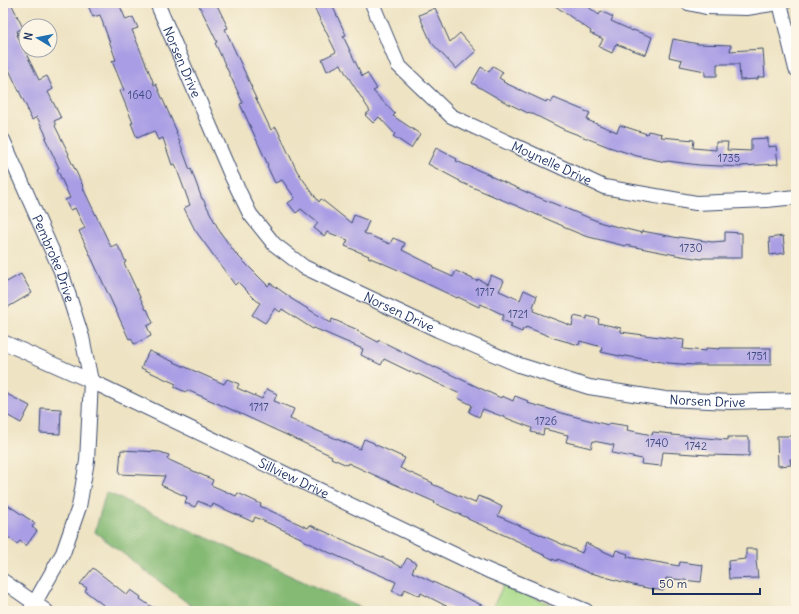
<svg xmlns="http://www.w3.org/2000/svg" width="799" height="614" viewBox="0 0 799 614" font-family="Delius,sans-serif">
	<rect width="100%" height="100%" fill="#fcf5e5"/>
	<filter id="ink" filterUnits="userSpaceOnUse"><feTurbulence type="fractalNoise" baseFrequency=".025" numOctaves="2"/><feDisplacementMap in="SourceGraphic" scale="8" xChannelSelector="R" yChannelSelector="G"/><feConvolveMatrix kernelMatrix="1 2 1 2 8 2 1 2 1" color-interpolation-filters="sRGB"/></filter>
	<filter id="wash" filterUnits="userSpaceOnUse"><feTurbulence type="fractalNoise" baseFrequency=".012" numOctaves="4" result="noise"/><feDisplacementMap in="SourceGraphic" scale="16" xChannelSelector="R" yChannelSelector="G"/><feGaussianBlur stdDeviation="0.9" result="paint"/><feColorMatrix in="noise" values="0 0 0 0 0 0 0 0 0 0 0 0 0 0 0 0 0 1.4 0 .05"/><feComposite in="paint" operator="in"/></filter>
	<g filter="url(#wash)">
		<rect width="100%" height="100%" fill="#eee3c3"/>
		<path fill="#a7da89" stroke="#618474" d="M504,584l47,21 -2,6h-58z"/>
		<path fill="#85ba75" stroke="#50746a" d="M106,492l262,119h-170l-103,-79z"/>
		<g id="blocks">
			<g fill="#a99de5">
				<path d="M3,3h8l12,25 -6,3 1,3 -1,1 22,45 8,-4 6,13 -5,3 13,26 -7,3 2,4 -1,1 14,28 -1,1 15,31h-1l29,61 6,-3 9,18 -2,1 22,47 1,-1 6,14 -6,3 4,10 -17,8 -3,-6 -2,1 -50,-108 6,-3 -10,-20 -5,2 -5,-10 5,-2 -13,-29 2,-1 -14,-30 2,-1 -10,-20 -5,3 -5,-10h1l-25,-53z"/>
				<path d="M87,3h40l-7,3 6,14 7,-3 5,11 -6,2 20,49 2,6 2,-1 21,48h-1l14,38 1,-1 11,30h1l17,33 16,22 32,32 2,-3 20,14v1l41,25 1,-4 26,11 -1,1 21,11 1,-2 56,28v-1l66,31 1,-2 11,5 2,-5 13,5 -1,2 22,6 12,4 47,12 1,-2 19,3 -1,4 25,5 1,-3 19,2v1l56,5v-3h21v19l-40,-1 -46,-3 -2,14 -20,-2 1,-5 -30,-6 2,-8 -21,-4 -2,7 -25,-6 2,-7 -24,-6 -1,6 -12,-3 1,-4 -49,-19 -4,8 -10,-5 3,-7 -14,-7 2,-4 -42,-20 -1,1 -33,-16 -3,6 -20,-10 2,-6 -49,-21 -1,1 -31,-20 -2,3 -5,-4 -10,15 -13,-8 8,-12 -4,-3 -18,-18 -3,3 -40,-55 -11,-22 6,-3 -15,-41 -3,1 -9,-27 -5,2 -4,-9 -17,7 -6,-15h2l-13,-32 4,-1 -12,-29 4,-1 -16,-45 -7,2z"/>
				<path d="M198,3h18l12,25 -3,1 27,59h-1l20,42 5,-3 21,44 22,31 2,-3 30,24 3,-8 15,6 -5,12 26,11 3,-6 12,5 -3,7 32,16 -1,2 20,9 3,-6 21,10 1,-2 9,5 4,-9 13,6 -5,10 21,9 4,-10 13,6 -4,11 2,1 -2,3 39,15 2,-10 13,3v-3l12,3 -1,4 23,5v4l46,6 17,2 -1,9 23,2v-3l14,1v-1h51v17h-77l-26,-2 -43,-7 -1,1 -23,-5 1,-5 -22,-6 -1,4 -25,-7 -28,-11 -1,2 -2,-1 -1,4 -12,-5 2,-3 -10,-4 2,-5 -23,-11 -2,3 -21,-10 -1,1 -63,-30 -26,-11 1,-1 -24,-10 3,-6 -21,-8 -3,4 -10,-8 4,-5 -17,-14 -5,4 -8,-10 7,-5 -13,-18 -7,3 -8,-17 1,-1 -28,-61 3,-1 -28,-60 2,-1z"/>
				<path d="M312,3h19l15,32 -3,1 19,40 5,-3 10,16 -4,2 22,23 -2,2 27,18 -9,14 -18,-12 2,-2 -16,-17 -6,6 -8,-8 5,-4 -25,-39 -4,-8 -14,7 -5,-12 14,-7z"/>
				<path d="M551,3h32l16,12 2,-4 12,6 -2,4 22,10v-1l19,7 -6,18 -30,-11 -4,9 -13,-6 4,-8 -13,-6 1,-2z"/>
				<path d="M435,8l15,34 10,-9 16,18 -20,18 -25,-27 -12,-27z"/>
				<path d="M673,39l25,5 33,1 -1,6 33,-2 2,28h-7v2l-18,1 -1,-16h-22v12h-12v-5l-25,-5 2,-6 -13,-3z"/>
				<path d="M493,66l10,6 -4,6 5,3 -1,1 43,20 1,-2 4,3 3,-5 36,15 -3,7 30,12 3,-7 27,9 1,-3 14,3 -1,3 33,3 -1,8 23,2v-8h12l-1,8 24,1v-12l17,-1v9l8,-1 2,18 -37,2v1l-42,-2 -32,-4 -1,1 -29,-6 -28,-9 -46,-18 -34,-17 -1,1 -25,-12 -31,-18 9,-16 8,5z"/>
				<path d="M436,148l21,11 -1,2 34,14v1l45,20 67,27 40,10v-2l37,7v-1l33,5 13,-1v-9l17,1v25h-40v1l-21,-3 -56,-11v1l-40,-10 -22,-9v-1l-46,-20 -57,-24v-1l-32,-17z"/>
				<path d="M783,236l2,17 -15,2 -1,-17z"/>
				<path d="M21,274l11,19 -29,17v-26z"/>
				<path d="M149,351l75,33 3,-5 12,5 -2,4 25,11 5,-10 10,5 -3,7 20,8 -4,10 70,30 4,-10 10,4v1l31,14 -5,10 33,15 -1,1 43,19 3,-7 11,4 13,7 -4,9 84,37 4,-10 28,13 2,-6 12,4 -1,3 52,9 1,-4 23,3 -2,17 -35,-4 -3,13 -26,-5 -46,-13v1l-33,-15 -1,2 -24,-11v-2l-65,-29v-1l-34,-15 1,-1 -32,-14 -55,-25 -1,2 -16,-7 1,-2 -104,-48 -41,-18 -1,2 -12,-5 2,-3 -35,-16z"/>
				<path d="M3,392l27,14 -9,17 -18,-10z"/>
				<path d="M41,408l20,1 -1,25 -20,-1z"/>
				<path d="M777,436h15v2h4v21h-6l1,6 -13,1z"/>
				<path d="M121,450l39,2 9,3 -2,4 46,21 -2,5 25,11 2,-3 23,11 -1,2 48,22 2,-3 83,37v1l9,4 5,-9 9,5 -4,9 82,39h-38l-35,-18 -1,3 -15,-7 -3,6 -10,-4 4,-9 -68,-30 -25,-12v-1l-48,-22 -2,5 -40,-18 -1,3 -14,-6 -3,6 -10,-4 2,-6 -26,-12 4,-9 -46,-2z"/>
				<path d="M3,502l32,21 -3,4 5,4 -11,15 -6,-5 -3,3 -14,-11z"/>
				<path d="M746,549h11v11l-1,1 2,17 -29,1 -1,-18 18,-2z"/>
				<path d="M93,568l34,27 4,-5 10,7 -1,2 18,12h-47l-26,-20 2,-3 -7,-4z"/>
			</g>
		</g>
	</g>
	<g filter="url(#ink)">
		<use href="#blocks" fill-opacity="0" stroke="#3b4a6d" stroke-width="1"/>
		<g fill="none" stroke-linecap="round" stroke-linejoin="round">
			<defs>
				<g id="minor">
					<path id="s1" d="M157,3l74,172 19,39 24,30 30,23 134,63 81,35 70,22 76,12 66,3 65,-2"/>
					<path id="s2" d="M372,3l26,62 53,51 153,71 92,16 71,-3 29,-3"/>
					<path d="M688,3l18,4 41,1 31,-5"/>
					<path d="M780,3l16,66"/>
					<path id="s3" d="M3,140l58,131 21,66 9,44 -4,80 -8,46 -16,46 -33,58"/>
					<path id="s4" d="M3,342l88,39 398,190 97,40"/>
					<path d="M3,581l43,30"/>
				</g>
			</defs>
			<use href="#minor" stroke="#3b4a6d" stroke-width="16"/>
			<use href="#minor" stroke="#fff" stroke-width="14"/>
		</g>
	</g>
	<g text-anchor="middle" stroke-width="3" stroke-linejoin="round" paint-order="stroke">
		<g font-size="11" fill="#3e4a80">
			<text x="140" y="99">1640</text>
			<text x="729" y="162">1735</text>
			<text x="691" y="252">1730</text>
			<text x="485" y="296">1717</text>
			<text x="518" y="318">1721</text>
			<text x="757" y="360">1751</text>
			<text x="259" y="411">1717</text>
			<text x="546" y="425">1726</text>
			<text x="657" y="447">1740</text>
			<text x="696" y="450">1742</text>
		</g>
		<g font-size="13" fill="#1b2f5e" stroke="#fcf5e5">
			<text dy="5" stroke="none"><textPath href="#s1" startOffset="64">Norsen Drive</textPath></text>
			<text dy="5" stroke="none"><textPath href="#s2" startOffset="252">Moynelle Drive</textPath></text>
			<text dy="5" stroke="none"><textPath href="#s3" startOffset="129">Pembroke Drive</textPath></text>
			<text dy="5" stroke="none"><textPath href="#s1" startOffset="412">Norsen Drive</textPath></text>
			<text dy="5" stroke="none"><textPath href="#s1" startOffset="736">Norsen Drive</textPath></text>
			<text dy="5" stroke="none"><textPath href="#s4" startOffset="321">Sillview Drive</textPath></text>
		</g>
	</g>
	<rect width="799" height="614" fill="none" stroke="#fcf5e5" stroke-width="16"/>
	<g transform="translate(38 38) rotate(280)"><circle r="19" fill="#fcf5e5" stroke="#a2a6af"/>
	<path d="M0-3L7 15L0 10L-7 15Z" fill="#1f6fb2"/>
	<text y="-6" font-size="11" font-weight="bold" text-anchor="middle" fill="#1b2f5e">N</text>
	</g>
	<path d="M653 588v6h107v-6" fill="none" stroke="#1b2f5e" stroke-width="2"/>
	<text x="659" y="588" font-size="12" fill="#1b2f5e" stroke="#fcf5e5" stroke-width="3" paint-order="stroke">50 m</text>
</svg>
